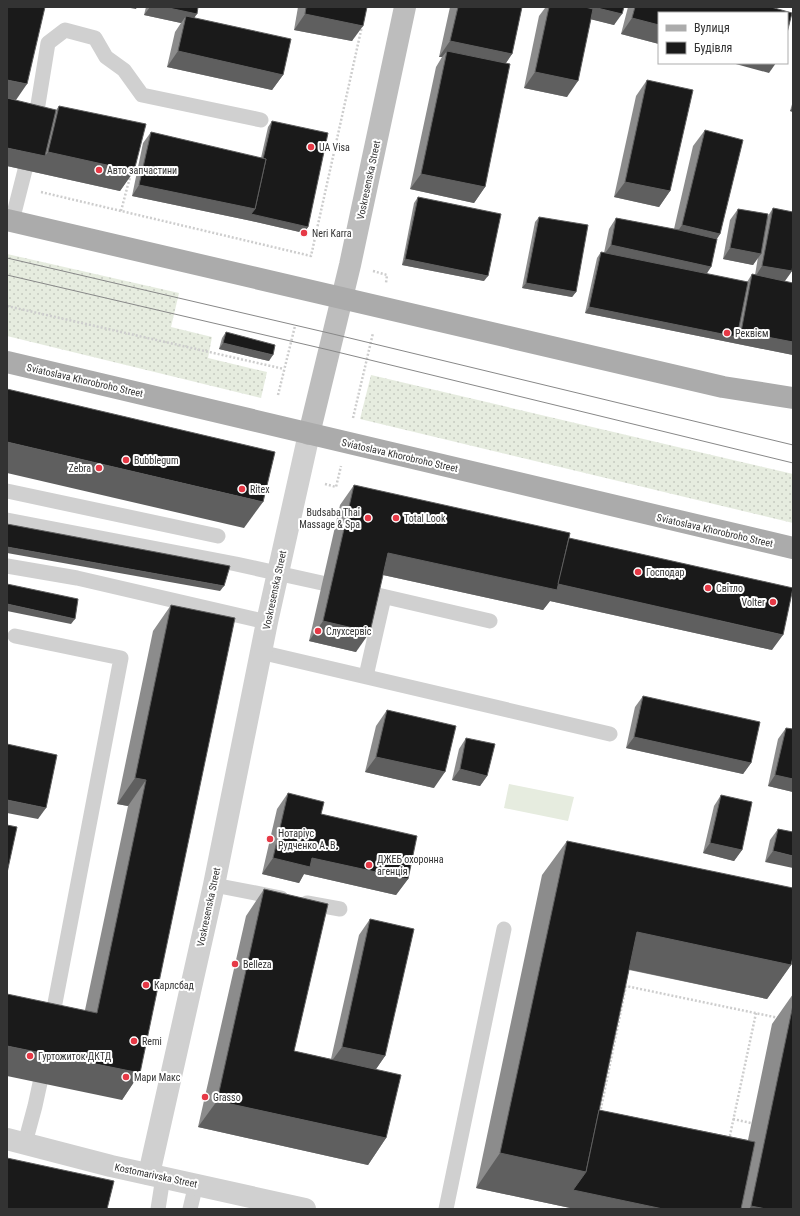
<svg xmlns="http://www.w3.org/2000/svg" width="800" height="1216" viewBox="0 0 800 1216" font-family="'Roboto Condensed',sans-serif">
	<defs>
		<pattern id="grass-dots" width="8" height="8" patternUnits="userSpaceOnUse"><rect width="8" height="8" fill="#e6ecdf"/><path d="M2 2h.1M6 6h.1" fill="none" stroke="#c6cbc0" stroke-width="1.8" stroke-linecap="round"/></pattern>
	</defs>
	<rect width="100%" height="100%" fill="#fff"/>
	<g fill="url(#grass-dots)">
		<path d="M7,254l172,39 -8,34 41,10 -4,21 59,14 -6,26 -254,-62z"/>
		<path d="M371,375l422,99v49l-433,-104z"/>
	</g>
	<path fill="#e6ecdf" d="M509,784l65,13 -6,24 -64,-13z"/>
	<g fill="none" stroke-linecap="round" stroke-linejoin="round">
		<g stroke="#cdcdcd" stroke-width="2.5" stroke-dasharray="2 2" stroke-linecap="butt">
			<path d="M41,192l270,64 51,-230"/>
			<path d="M121,211l9,-34"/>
			<path d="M373,271l14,4 -1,8"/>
			<path d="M7,306l277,63"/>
			<path d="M278,395l17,-69"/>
			<path d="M353,418l20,-85"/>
			<path d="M325,484l11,3 5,-21"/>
			<path d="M600,1113l26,-127 153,32"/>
			<path d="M733,1119l18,4"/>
			<path d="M729,1140l27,-127"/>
		</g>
		<g stroke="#d0d0d0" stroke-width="15">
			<path d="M35,123l13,-80 17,-13 30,8 11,19 18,13 18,25 119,25"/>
			<path d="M12,221l13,-51"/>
			<path d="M7,491l211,45"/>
			<path d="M7,520l229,44 86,19"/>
			<path d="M7,566l70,12 190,44"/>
			<path d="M369,593l121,28"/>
			<path d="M15,636l106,22 -70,366"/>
			<path d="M260,652l350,82"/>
			<path d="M366,676l18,-79"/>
			<path d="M214,885l67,13"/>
			<path d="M307,903l33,6"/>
			<path d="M25,1143l10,-37 5,-23"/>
			<path d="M158,1209l5,-32"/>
			<path d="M190,1209l6,-25"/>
			<path d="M446,1209l58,-280"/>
		</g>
		<g stroke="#d0d0d0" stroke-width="22">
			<path d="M7,1139l104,27 194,43"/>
			<path d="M149,1174l65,-289 53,-263 42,-188"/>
		</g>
		<path stroke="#bdbdbd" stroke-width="22" d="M309,434l41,-169 55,-258"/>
		<g stroke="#ababab" stroke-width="22">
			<path d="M7,220l716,167 70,11"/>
			<path d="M7,362l786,186"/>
		</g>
		<g stroke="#888" stroke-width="1">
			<path d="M7,258l326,76 460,111"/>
			<path d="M7,275l322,75 464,113"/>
		</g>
	</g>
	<g fill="#8c8c8c">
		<path d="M146,7h52l-4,11 89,57 -11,15 -105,-23 8,-35 6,-9 -37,-8z"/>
		<path d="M298,7h69l-15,34 -58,-11z"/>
		<path d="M450,7h72l-10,47 -6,9 -21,124 -11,16 -64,-14 26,-122 6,-10h-3z"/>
		<path d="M539,7h85l-10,18 -23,-6 -24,78 -43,-9 15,-72 6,-8z"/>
		<path d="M628,7h143l-112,6v31l-38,-10z"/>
		<path d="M647,80l23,111 -11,16 -45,-10 22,-101z"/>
		<path d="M793,101v11l-3,-1z"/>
		<path d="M59,106l75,65 -14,20 -113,-25 49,-56z"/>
		<path d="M272,121l36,106 -4,6 -57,-13 -115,-24 11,-53 8,-11 110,26 7,-31z"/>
		<path d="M705,130l15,104 -3,5 -11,35 41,8 5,-8 3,1 3,-18 -5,8 -30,-6 7,-39 8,-11 30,7 5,-8 19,63 -7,10 8,74 -208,-42 12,-55 4,-6 3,1 5,-24 7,-11 58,11 19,-83z"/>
		<path d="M418,197l66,84 -82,-16 12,-62z"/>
		<path d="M539,217l37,75 -4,5 -50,-9 13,-66z"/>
		<path d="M226,332l43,29 -50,-12 3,-11z"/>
		<path d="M354,485l215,53 203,112 -222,-49 -7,9 -160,-35 -27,77 -47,-11 31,-136z"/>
		<path d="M171,605l-31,468 -18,27 -37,-90 43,-204 -11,-2 36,-173z"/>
		<path d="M643,696l108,67 -8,11 -117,-26 9,-41z"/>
		<path d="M387,710l47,78 -69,-16 11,-46z"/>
		<path d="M786,728l7,64 -25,-6 10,-47z"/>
		<path d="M466,738l21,38 -7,10 -28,-6 7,-31z"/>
		<path d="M288,793l33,21 87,65 -12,16 -92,-21 -5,9 -37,-9 15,-65z"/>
		<path d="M721,795l21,55 -8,11 -31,-8 11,-47z"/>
		<path d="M778,829l15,3 -28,30 5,-22z"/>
		<path d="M567,841l224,124 -24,34 -138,-29 -30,140 149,30 24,-116 21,-30v215h-218l-99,-21 66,-313z"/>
		<path d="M264,889l30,162 37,8 28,-124 11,-16 15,137 -9,13 10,69 -18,27 -170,-38 48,-211z"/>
	</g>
	<g fill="#5f5f5f">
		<path d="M125,7h12l-1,2z"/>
		<path d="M150,7h14l33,7 -8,11 -3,-9 -5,7 -37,-8z"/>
		<path d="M549,7h44l29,7 -8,11 -65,-16z"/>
		<path d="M305,14l58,12 -11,15 -58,-11z"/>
		<path d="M632,18l27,7v19l-38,-10z"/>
		<path d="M450,41l62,13 -11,16 -54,-19 -5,6h-3z"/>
		<path d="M178,51l105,24 -11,15 -105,-23z"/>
		<path d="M732,63h44l-7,10z"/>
		<path d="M535,72l43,9 -11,16 -43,-9z"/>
		<path d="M7,80l20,4 -11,16 -9,-2z"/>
		<path d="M793,107v5l-3,-1z"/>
		<path d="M7,148l38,8 3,-4 86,19 -14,20 -113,-25z"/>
		<path d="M421,174l64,13 -11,16 -64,-14z"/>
		<path d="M625,182l45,9 -11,16 -45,-10z"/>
		<path d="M139,185l116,24 53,18 -4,6 -57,-13 -115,-24z"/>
		<path d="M682,225l38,9 -11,16 -38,-9z"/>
		<path d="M611,245l100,22 -7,11 -101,-22z"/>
		<path d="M730,248l31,6 -8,11 -30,-6z"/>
		<path d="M405,259l83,17 -4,5 -82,-16z"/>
		<path d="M762,266l30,5 -8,11 -29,-5z"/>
		<path d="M526,283l50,9 -4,5 -50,-9z"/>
		<path d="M589,307l148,30 4,-5 52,10v13l-208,-42z"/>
		<path d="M223,343l50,12 -4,6 -50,-12z"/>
		<path d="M7,442l256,60 -19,26 -237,-55z"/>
		<path d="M7,547l217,39 -4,5 -213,-38z"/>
		<path d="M388,553l169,31 226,51 -11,15 -222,-49 -7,9 -169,-37z"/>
		<path d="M7,604l68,15 -4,5 -64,-13z"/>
		<path d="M323,621l47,11 -14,20 -47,-11z"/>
		<path d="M634,737l117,26 -8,11 -117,-26z"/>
		<path d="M376,757l69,15 -11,16 -69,-16z"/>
		<path d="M460,769l27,7 -7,10 -28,-6z"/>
		<path d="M775,775l18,4v13l-25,-6z"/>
		<path d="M135,778l11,2 -18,26 -11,-2z"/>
		<path d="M7,800l39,8 -8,11 -31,-6z"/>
		<path d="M710,843l32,7 -8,11 -31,-8z"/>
		<path d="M773,851l20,5v12l-28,-6z"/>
		<path d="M273,858h39l96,21 -12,16 -92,-21 -5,9 -37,-9z"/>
		<path d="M637,932l154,33 -24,34 -154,-33z"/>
		<path d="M7,1046l133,27 -18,27 -115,-24z"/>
		<path d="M342,1047l43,9 -11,16 -43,-10z"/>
		<path d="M217,1101l169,37 -18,27 -170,-38z"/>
		<path d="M500,1153l86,19 77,37h-88l-99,-21z"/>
		<path d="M751,1206l15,3h-17z"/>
	</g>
	<g fill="#1a1a1a" stroke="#5f5f5f">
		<path d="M7,7h38l-18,77 -20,-4z"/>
		<path d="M164,7h34l-1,7z"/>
		<path d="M306,7h61l-4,19 -58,-12z"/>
		<path d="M458,7h64l-10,47 -62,-13z"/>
		<path d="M549,7h36l8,2 -15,72 -43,-9z"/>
		<path d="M593,7h31l-2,7z"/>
		<path d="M635,7h136l21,6 -5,20v-20h-128v12l-27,-7z"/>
		<path d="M186,16l105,23 -8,36 -105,-24z"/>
		<path d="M447,51l63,13 -25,123 -64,-13z"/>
		<path d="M647,80l46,10 -23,101 -45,-9z"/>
		<path d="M7,98l49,12 -11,46 -38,-8z"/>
		<path d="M59,106l87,18 -12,47 -86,-19z"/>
		<path d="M272,121l56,12 -20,94 -57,-13 4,-5 11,-50h-3z"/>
		<path d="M705,130l38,10 -23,94 -38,-9z"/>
		<path d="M151,132l115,27 -11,50 -116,-24z"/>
		<path d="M418,197l83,17 -13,62 -83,-17z"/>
		<path d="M773,208l20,4v52l-1,7 -30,-5z"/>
		<path d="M738,209l30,5 -7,40 -31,-6z"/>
		<path d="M539,217l49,8 -12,67 -50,-9z"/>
		<path d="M616,218l63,12 38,9 -6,28 -100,-22z"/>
		<path d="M601,252l147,30 -11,55 -148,-30z"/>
		<path d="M752,274l41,9v59l-52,-10z"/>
		<path d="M226,332l49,13 -2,10 -50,-12z"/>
		<path d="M7,389l268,63 -12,50 -256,-60z"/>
		<path d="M354,485l216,48 -13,57 -169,-37 -18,79 -47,-11z"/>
		<path d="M7,524l223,42 -6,20 -217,-39z"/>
		<path d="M569,538l224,50 -10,47 -225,-51z"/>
		<path d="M7,584l71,15 -3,20 -68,-15z"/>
		<path d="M171,605l64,13 -95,455 -133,-27v-52l90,19 49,-233 -11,-2z"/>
		<path d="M643,696l117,26 -9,41 -117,-26z"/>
		<path d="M387,710l69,16 -11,46 -69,-15z"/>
		<path d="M786,728l7,1v50l-18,-4z"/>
		<path d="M466,738l29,6 -8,32 -27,-7z"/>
		<path d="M7,744l50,11 -11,53 -39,-8z"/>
		<path d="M288,793l36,9 -3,12 96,22 -9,43 -96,-21 -2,9 -37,-9z"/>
		<path d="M721,795l31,7 -10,48 -32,-7z"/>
		<path d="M7,825l10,2 -10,46z"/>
		<path d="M778,829l15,3v24l-20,-5z"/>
		<path d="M567,841l226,47v69l-2,8 -154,-33 -51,240 -86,-19z"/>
		<path d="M264,889l64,15 -34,147 107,24 -15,63 -169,-37z"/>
		<path d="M370,919l44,10 -29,127 -43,-9z"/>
		<path d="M793,1005v204h-27l-15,-3z"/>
		<path d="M599,1110l156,32 -14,67h-78l-90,-19 13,-18z"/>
		<path d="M7,1158l107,23 -7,28h-100z"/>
	</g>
	<g fill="#e63946" stroke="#fff" stroke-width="1.5">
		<circle cx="311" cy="147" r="4"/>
		<circle cx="99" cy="170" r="4"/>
		<circle cx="304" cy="233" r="4"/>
		<circle cx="727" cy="333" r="4"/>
		<circle cx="126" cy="460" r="4"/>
		<circle cx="99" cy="468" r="4"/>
		<circle cx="242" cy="489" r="4"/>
		<circle cx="368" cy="518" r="4"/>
		<circle cx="396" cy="518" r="4"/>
		<circle cx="638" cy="572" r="4"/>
		<circle cx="708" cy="588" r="4"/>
		<circle cx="773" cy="602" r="4"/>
		<circle cx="318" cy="631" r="4"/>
		<circle cx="270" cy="839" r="4"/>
		<circle cx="369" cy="865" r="4"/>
		<circle cx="235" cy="964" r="4"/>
		<circle cx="146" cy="985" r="4"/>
		<circle cx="134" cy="1041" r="4"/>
		<circle cx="30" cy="1056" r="4"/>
		<circle cx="126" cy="1077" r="4"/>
		<circle cx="205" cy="1097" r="4"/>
	</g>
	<g text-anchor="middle" stroke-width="4" stroke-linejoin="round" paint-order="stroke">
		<g font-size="10" fill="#333" stroke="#fff" text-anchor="start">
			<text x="319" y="151">UA Visa</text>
			<text x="107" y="174">Авто запчастини</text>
			<text x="312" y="237">Neri Karra</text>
			<text x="735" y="337">Реквієм</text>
			<text x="134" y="464">Bubblegum</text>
			<text x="91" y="472" text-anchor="end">Zebra</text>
			<text x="250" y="493">Ritex</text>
			<text x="360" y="516" text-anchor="end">Budsaba Thai<tspan x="360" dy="12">Massage &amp; Spa</tspan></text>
			<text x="404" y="522">Total Look</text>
			<text x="646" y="576">Господар</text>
			<text x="716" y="592">Світло</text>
			<text x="765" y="606" text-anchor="end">Volter</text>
			<text x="326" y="635">Слухсервіс</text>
			<text x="278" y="837">Нотаріус<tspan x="278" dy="12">Рудченко А. В.</tspan></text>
			<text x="377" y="863">ДЖЕБ охоронна<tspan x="377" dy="12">агенція</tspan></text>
			<text x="243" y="968">Belleza</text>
			<text x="154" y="989">Карлсбад</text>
			<text x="142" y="1045">Remi</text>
			<text x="38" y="1060">Гуртожиток ДКТД</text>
			<text x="134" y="1081">Мари Макс</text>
			<text x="213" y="1101">Grasso</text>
		</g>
		<g font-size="10" fill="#333" stroke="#fff">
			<text transform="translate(368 180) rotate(-78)" y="4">Voskresenska Street</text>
			<text transform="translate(85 380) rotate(13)" y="4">Sviatoslava Khorobroho Street</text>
			<text transform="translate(400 455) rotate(13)" y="4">Sviatoslava Khorobroho Street</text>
			<text transform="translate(715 530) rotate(13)" y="4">Sviatoslava Khorobroho Street</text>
			<text transform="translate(274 590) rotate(-78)" y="4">Voskresenska Street</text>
			<text transform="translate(208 907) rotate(-78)" y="4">Voskresenska Street</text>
			<text transform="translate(156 1175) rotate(12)" y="4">Kostomarivska Street</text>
		</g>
	</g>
	<rect width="800" height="1216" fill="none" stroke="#333333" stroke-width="16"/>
	<rect x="658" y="12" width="130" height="52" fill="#ffffff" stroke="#adadad"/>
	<rect x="666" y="25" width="20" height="6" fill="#ababab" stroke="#adadad"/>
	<text x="694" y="32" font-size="12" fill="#333333">Вулиця</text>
	<rect x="666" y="42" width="20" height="12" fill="#1a1a1a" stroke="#adadad"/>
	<text x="694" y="52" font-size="12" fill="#333333">Будівля</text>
</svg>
